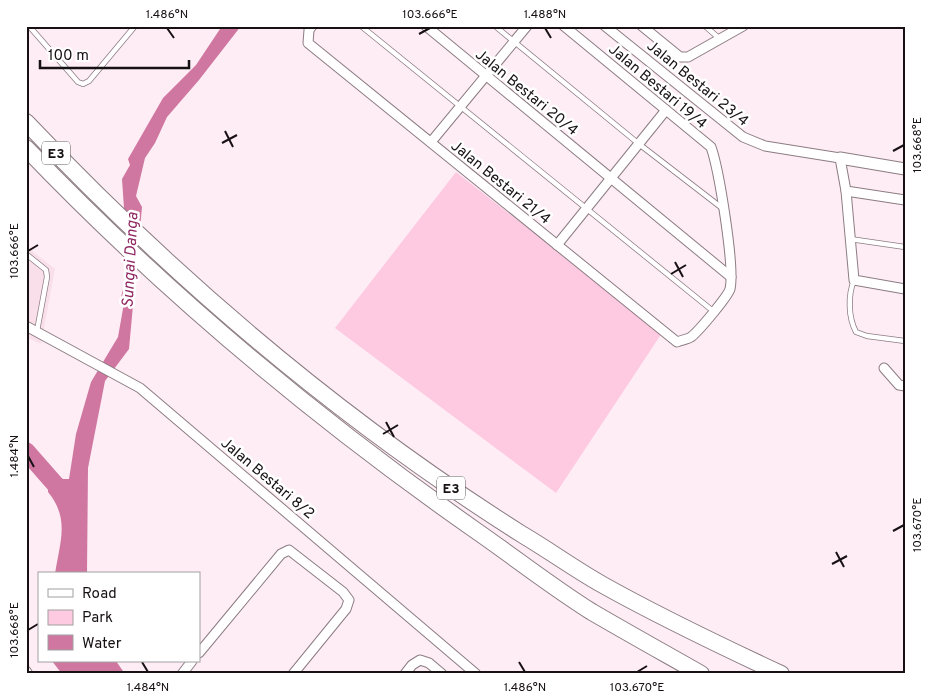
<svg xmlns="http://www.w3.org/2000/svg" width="931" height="700" viewBox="0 0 931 700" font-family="Overpass,sans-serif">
	<rect width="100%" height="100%" fill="#feedf4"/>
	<path fill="#f9dfea" d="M26,246l29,23 -14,75 -15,-7z"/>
	<path fill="#fecae1" d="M456,172l206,161 -106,160 -221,-165z"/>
	<g fill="#cf77a1">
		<path d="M222,26h19l-42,54 -32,37 -12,26 -10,15 -9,38 6,11 -13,142 -24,32 -17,87 -1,106h-32c5,-33 15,-55 -7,-82v-9l-3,-4 7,-6 11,6h6l7,-45 15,-52 27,-45 6,-34 -4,-1 8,-35 -6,-88 8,-14 -2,-6 35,-61 33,-33z"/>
		<path d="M52,661h64l9,13h-63z"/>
	</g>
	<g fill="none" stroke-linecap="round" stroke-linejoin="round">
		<path stroke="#cf77a1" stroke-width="18" d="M26,451l36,41"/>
		<defs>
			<g id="service">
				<path d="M29,26l49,56 5,2 6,-3 46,-55"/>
				<path d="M361,26l352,285"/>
				<path d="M495,26l144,118 83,64"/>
				<path d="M705,26l15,13"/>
				<path d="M850,239l55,8"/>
				<path d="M26,254l20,16 1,7 -10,54"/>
				<path d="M854,280c-6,15 -6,37 2,52l11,4 38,5"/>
			</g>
			<g id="minor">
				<path d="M312,26l-3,4 -1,13 369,299c5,-2 11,-3 14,-5 8,-6 37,-41 39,-48 5,-22 -11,-119 -19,-142l-147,-121"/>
				<path d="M426,26l305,251"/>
				<path d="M605,26l138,111 22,9 75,12 6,33 8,89 51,9"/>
				<path d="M642,26l38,31h8l55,-31"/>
				<path d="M431,142l96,-116"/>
				<path d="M846,191l59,9"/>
				<path d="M557,245l109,-135"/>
				<path d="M26,326l114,62 336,286"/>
				<path d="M884,368l15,17 6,1"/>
				<path d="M199,653l82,-99 8,-4 54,42 6,8 -3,9 -53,65"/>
				<path d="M26,671l2,3"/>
				<path d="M182,674l10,-13"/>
				<path d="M405,674l7,-9 8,-5 9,3 13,11"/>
			</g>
			<path id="tertiary" d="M840,158l65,11"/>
			<g id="motorway">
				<path d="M26,122c149,157 313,297 497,413 27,16 53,35 80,50 57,32 118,61 178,89"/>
				<path d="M26,148c137,143 288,269 449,382 39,27 77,57 117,82 36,21 72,41 109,62"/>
			</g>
		</defs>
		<use href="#service" stroke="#8c7c83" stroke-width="6"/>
		<use href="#minor" stroke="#8c7c83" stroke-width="11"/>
		<use href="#tertiary" stroke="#8c7c83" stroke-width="13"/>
		<use href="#motorway" stroke="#8c7c83" stroke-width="18"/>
		<use href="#service" stroke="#fff" stroke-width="4.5"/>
		<use href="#minor" stroke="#fff" stroke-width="9"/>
		<use href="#tertiary" stroke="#fff" stroke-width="11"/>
		<use href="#motorway" stroke="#fff" stroke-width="16"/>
	</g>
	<path fill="none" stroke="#171114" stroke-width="2" d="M167,28l7,10M545,28l6,10M419,34l11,-6M225,131l8,16M222,143l15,-8M893,151l11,-6M28,251l10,-6M675,262l8,15M671,274l15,-9M386,422l8,15M383,434l15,-9M28,456l6,11M893,531l11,-6M836,552l8,15M832,564l15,-8M28,630l10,-6M142,662l6,10M519,662l6,10M637,672l10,-6"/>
	<g text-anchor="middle" stroke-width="5" stroke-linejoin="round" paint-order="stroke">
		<g fill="#fff" stroke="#5d585a" stroke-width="1">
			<rect x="42" y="141.5" width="28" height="23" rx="4"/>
			<rect x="437" y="476.5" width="28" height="23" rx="4"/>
		</g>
		<g font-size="14" font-weight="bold" fill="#171114">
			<text x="56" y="158">E3</text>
			<text x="451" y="493">E3</text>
		</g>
		<g font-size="15" fill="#171114" stroke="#fff">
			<text transform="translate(698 83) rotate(39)" y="5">Jalan Bestari 23/4</text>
			<text transform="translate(658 86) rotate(40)" y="5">Jalan Bestari 19/4</text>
			<text transform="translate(527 92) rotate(39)" y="5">Jalan Bestari 20/4</text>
			<text transform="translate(501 182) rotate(39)" y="5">Jalan Bestari 21/4</text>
			<text transform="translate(268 478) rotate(40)" y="5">Jalan Bestari 8/2</text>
		</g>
		<g font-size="16" font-style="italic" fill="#8f2661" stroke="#fff">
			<text transform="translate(129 260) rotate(-87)" y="6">Sungai Danga</text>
		</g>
	</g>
	<rect width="931" height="700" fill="none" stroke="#ffffff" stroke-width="55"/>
	<rect x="38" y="572" width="162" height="90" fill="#ffffff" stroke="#a2a0a1"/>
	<rect x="48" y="589" width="25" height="8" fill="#ffffff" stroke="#a2a0a1"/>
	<text x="82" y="598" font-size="15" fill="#171114">Road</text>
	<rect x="48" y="610" width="25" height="15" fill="#fecae1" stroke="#a2a0a1"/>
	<text x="82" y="622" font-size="15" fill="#171114">Park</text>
	<rect x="48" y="635" width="25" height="15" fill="#cf77a1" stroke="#a2a0a1"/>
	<text x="82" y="648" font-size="15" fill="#171114">Water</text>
	<path d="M40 60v8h149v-8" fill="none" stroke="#171114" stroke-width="2.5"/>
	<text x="48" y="60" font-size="15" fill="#171114" stroke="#ffffff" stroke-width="4" paint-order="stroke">100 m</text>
	<rect x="28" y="28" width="876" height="644" fill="none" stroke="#171114" stroke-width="2"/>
	<g font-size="12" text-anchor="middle" fill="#171114">
		<text x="167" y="18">1.486°N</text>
		<text x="430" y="18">103.666°E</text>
		<text x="545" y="18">1.488°N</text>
		<text transform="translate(917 145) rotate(-90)" y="4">103.668°E</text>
		<text transform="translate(14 251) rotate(-90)" y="4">103.666°E</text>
		<text transform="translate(14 456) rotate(-90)" y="4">1.484°N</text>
		<text transform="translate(917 525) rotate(-90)" y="4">103.670°E</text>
		<text transform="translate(14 630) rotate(-90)" y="4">103.668°E</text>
		<text x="148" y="691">1.484°N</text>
		<text x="525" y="691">1.486°N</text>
		<text x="637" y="691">103.670°E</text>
	</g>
</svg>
